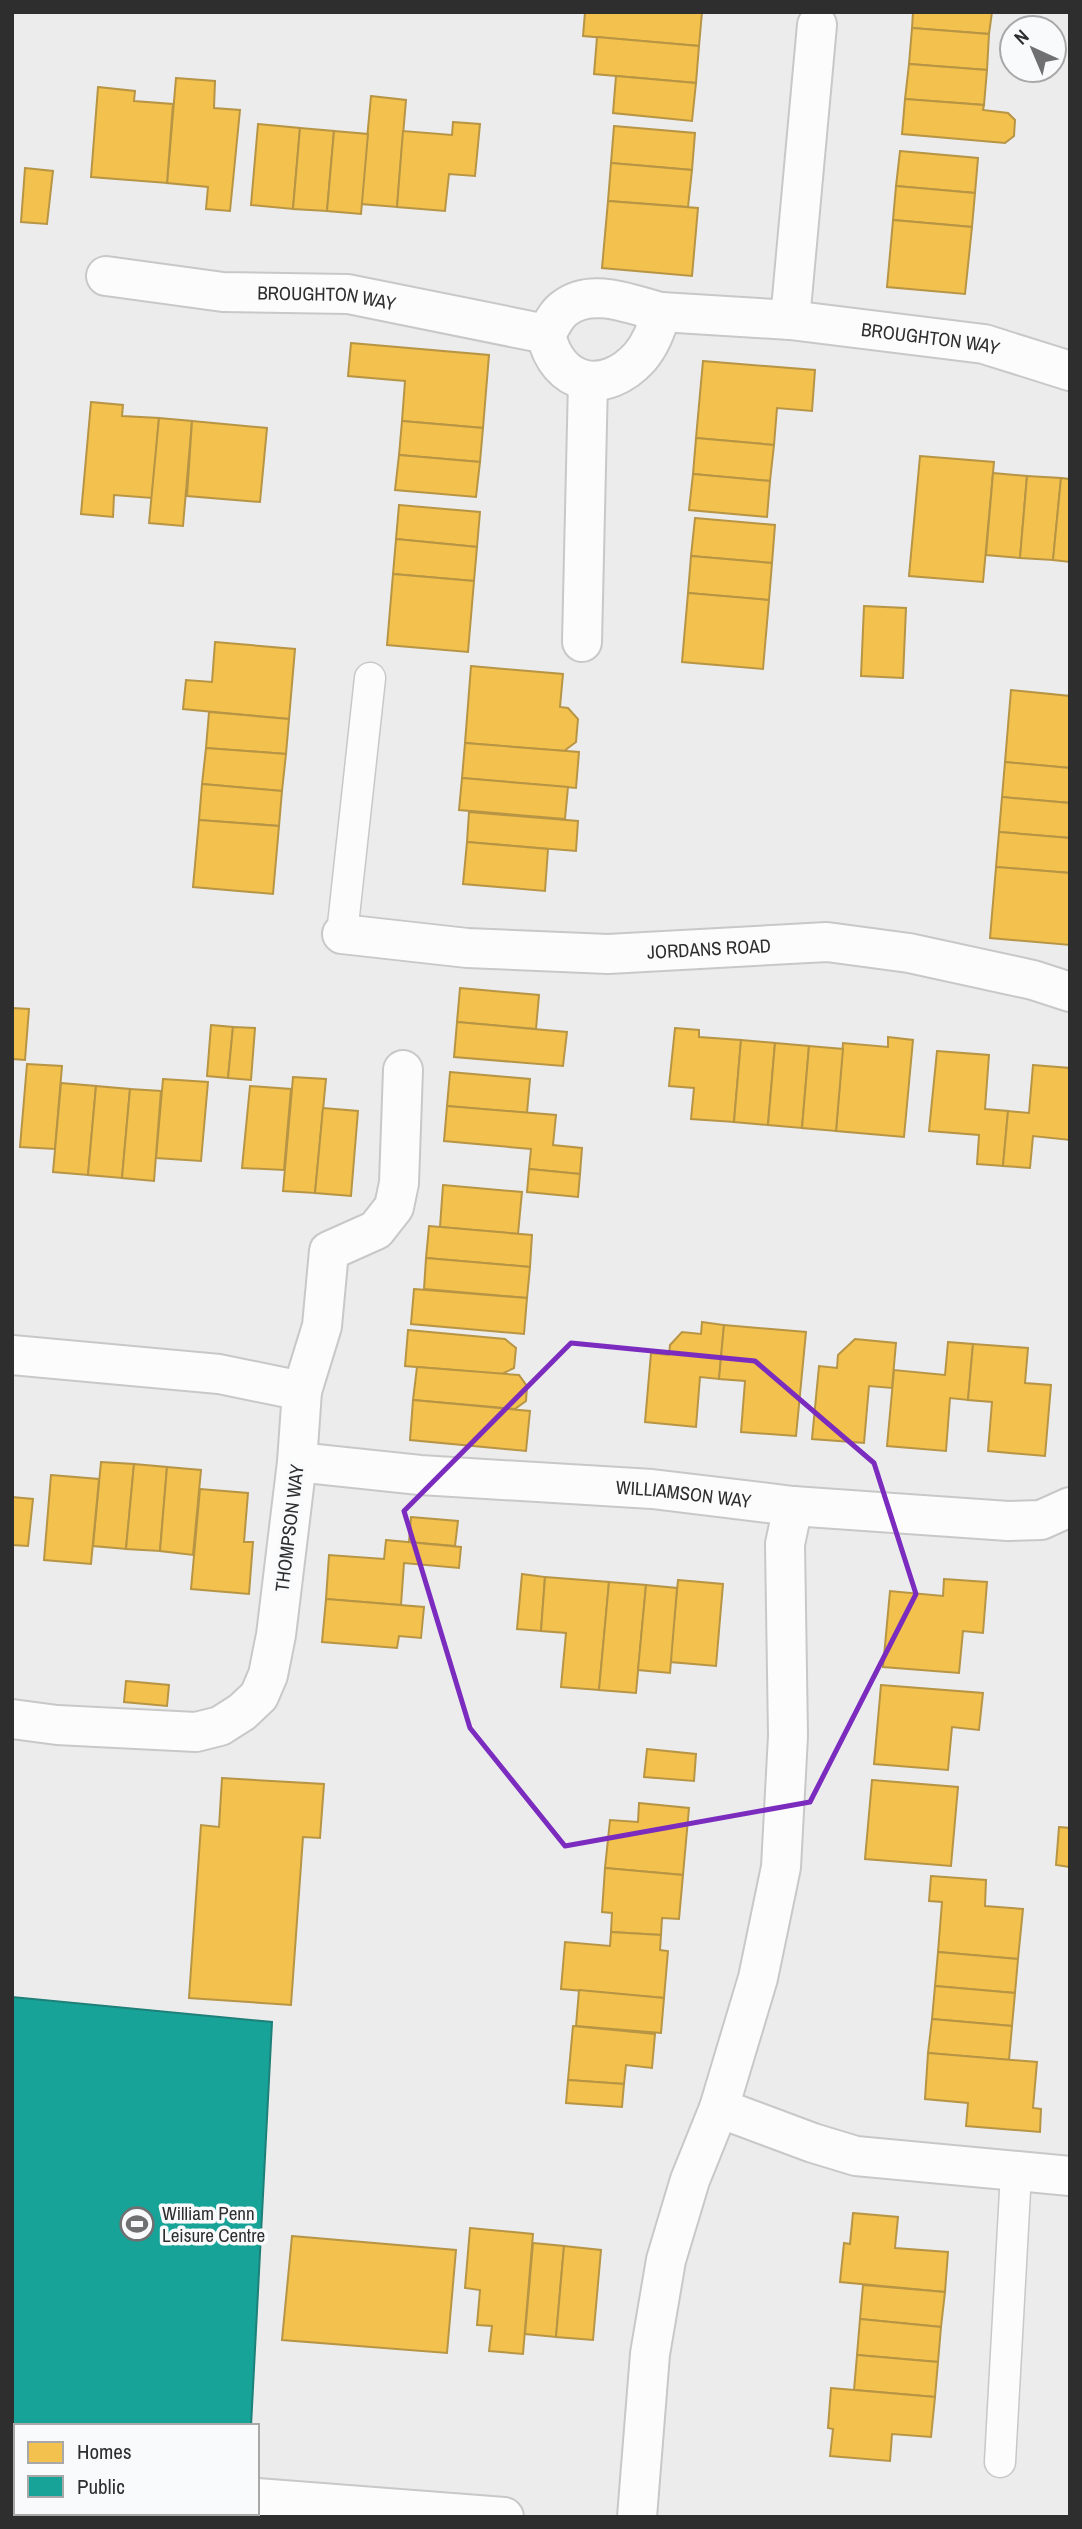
<svg xmlns="http://www.w3.org/2000/svg" width="1082" height="2529" viewBox="0 0 1082 2529" font-family="'Archivo Narrow',sans-serif">
	<rect width="100%" height="100%" fill="#ececed"/>
	<g fill="#f2c14e" stroke="#b79545" stroke-width="2">
		<path d="M585,12h117l-3,34 -116,-10z"/>
		<path d="M913,12h79l-3,22 -77,-6z"/>
		<path d="M912,28l77,6 -2,36 -78,-6z"/>
		<path d="M597,37l102,9 -3,37 -102,-9z"/>
		<path d="M909,64l78,6 -3,35 -79,-6z"/>
		<path d="M616,76l80,7 -4,38 -79,-8z"/>
		<path d="M176,78l39,3 -1,27 26,2 -10,101 -24,-2 2,-22 -41,-4z"/>
		<path d="M98,87l37,4 -1,10 39,3 -6,79 -76,-6z"/>
		<path d="M371,96l35,4 -9,107 -36,-3z"/>
		<path d="M905,99l79,6 -1,5 25,3 7,7 -1,16 -9,7 -103,-9z"/>
		<path d="M453,122l27,2 -5,52 -26,-2 -4,37 -48,-4 6,-76 49,4z"/>
		<path d="M258,124l42,4 -7,81 -42,-4z"/>
		<path d="M614,126l81,7 -3,37 -81,-7z"/>
		<path d="M300,128l34,3 -7,80 -34,-2z"/>
		<path d="M334,131l34,3 -7,80 -34,-3z"/>
		<path d="M900,151l78,7 -3,35 -79,-7z"/>
		<path d="M611,163l81,7 -4,37 -80,-6z"/>
		<path d="M25,168l28,3 -6,53 -26,-2z"/>
		<path d="M896,186l79,7 -3,34 -79,-7z"/>
		<path d="M608,201l90,7 -6,68 -90,-8z"/>
		<path d="M893,220l79,7 -7,67 -78,-7z"/>
		<path d="M351,343l138,12 -6,73 -81,-7 3,-40 -57,-5z"/>
		<path d="M703,361l112,9 -3,41 -35,-3 -3,37 -78,-7z"/>
		<path d="M91,402l32,3 -1,11 37,2 -7,80 -38,-3 -1,22 -32,-3z"/>
		<path d="M159,418l33,3 -9,105 -34,-3z"/>
		<path d="M192,421l75,7 -7,74 -73,-6z"/>
		<path d="M402,421l81,7 -3,34 -81,-7z"/>
		<path d="M696,438l78,7 -4,36 -77,-7z"/>
		<path d="M399,455l81,7 -4,35 -81,-7z"/>
		<path d="M920,456l74,6 -11,120 -74,-6z"/>
		<path d="M993,473l34,3 -7,82 -34,-3z"/>
		<path d="M693,474l77,7 -3,36 -78,-7z"/>
		<path d="M1027,476l34,2 -8,82 -33,-2z"/>
		<path d="M1061,478l9,1v83l-17,-2z"/>
		<path d="M399,505l81,7 -3,35 -81,-8z"/>
		<path d="M695,518l80,7 -3,38 -81,-7z"/>
		<path d="M396,539l81,8 -3,34 -81,-7z"/>
		<path d="M691,556l81,7 -3,37 -81,-7z"/>
		<path d="M393,574l81,7 -6,71 -81,-7z"/>
		<path d="M688,593l81,7 -6,69 -81,-7z"/>
		<path d="M864,606l42,2 -3,70 -42,-2z"/>
		<path d="M215,642l80,7 -6,70 -106,-10 3,-29 26,2z"/>
		<path d="M471,666l92,8 -3,33 8,1 10,11 -2,23 -12,9 -99,-8z"/>
		<path d="M1011,690l59,6v72l-65,-6z"/>
		<path d="M209,712l80,7 -3,35 -80,-6z"/>
		<path d="M465,743l114,9 -3,36 -114,-10z"/>
		<path d="M206,748l80,6 -4,37 -80,-7z"/>
		<path d="M1005,762l65,6v35l-68,-6z"/>
		<path d="M462,778l106,9 -3,32 -106,-9z"/>
		<path d="M202,784l80,7 -3,35 -80,-6z"/>
		<path d="M1002,797l68,6v35l-71,-6z"/>
		<path d="M469,812l109,9 -2,30 -109,-9z"/>
		<path d="M199,820l80,6 -6,68 -80,-7z"/>
		<path d="M999,832l71,6v35l-74,-6z"/>
		<path d="M467,842l81,7 -3,42 -82,-7z"/>
		<path d="M996,867l74,6v72l-80,-7z"/>
		<path d="M460,988l79,7 -3,34 -79,-7z"/>
		<path d="M12,1008l17,1 -4,51 -13,-1z"/>
		<path d="M457,1022l110,10 -4,34 -109,-9z"/>
		<path d="M211,1025l22,2 -5,51 -21,-2z"/>
		<path d="M233,1027l22,1 -4,52 -23,-2z"/>
		<path d="M675,1028l24,2v7l42,3 -7,82 -43,-3 3,-31 -25,-2z"/>
		<path d="M888,1037l25,3 -9,97 -68,-6 7,-88 45,4z"/>
		<path d="M741,1040l34,3 -7,82 -34,-3z"/>
		<path d="M775,1043l34,3 -7,82 -34,-3z"/>
		<path d="M809,1046l34,3 -7,82 -34,-3z"/>
		<path d="M937,1051l52,4 -4,54 23,2 -5,55 -26,-2 2,-29 -50,-4z"/>
		<path d="M27,1064l35,2 -7,83 -35,-2z"/>
		<path d="M1033,1065l37,3v72l-37,-4 -3,32 -27,-2 5,-55 21,2z"/>
		<path d="M450,1072l80,7 -3,34 -80,-7z"/>
		<path d="M293,1077l33,2 -11,114 -32,-2z"/>
		<path d="M163,1079l45,3 -7,79 -45,-3z"/>
		<path d="M61,1083l35,3 -8,89 -35,-3z"/>
		<path d="M96,1086l34,3 -8,89 -34,-3z"/>
		<path d="M250,1086l41,3 -7,81 -42,-2z"/>
		<path d="M130,1089l31,2 -7,90 -32,-3z"/>
		<path d="M447,1106l109,9 -3,30 29,3 -2,26 -51,-5 2,-20 -87,-8z"/>
		<path d="M323,1108l35,3 -7,85 -36,-3z"/>
		<path d="M529,1169l51,5 -2,23 -51,-5z"/>
		<path d="M443,1185l79,7 -4,42 -78,-7z"/>
		<path d="M429,1226l103,9 -2,32 -104,-9z"/>
		<path d="M426,1258l104,9 -3,31 -103,-9z"/>
		<path d="M414,1289l113,9 -3,36 -113,-10z"/>
		<path d="M702,1322l22,3 -5,54 -19,-2 -4,50 -51,-5 6,-69 18,2 1,-10 12,-13 19,2z"/>
		<path d="M724,1325l82,7 -10,104 -55,-4 4,-51 -26,-2z"/>
		<path d="M408,1330l97,9 11,9 -2,20 -12,6 -97,-8z"/>
		<path d="M855,1339l41,4 -4,45 -23,-2 -5,57 -52,-4 7,-73 18,2 1,-13z"/>
		<path d="M948,1342l25,2 -5,56 -18,-2 -4,53 -59,-5 7,-76 51,5z"/>
		<path d="M973,1344l55,4 -3,35 26,2 -6,71 -57,-5 4,-49 -24,-2z"/>
		<path d="M417,1367l102,8 8,11 -1,15 -11,8 -102,-9z"/>
		<path d="M413,1400l117,11 -4,40 -116,-11z"/>
		<path d="M101,1462l33,2 -8,85 -33,-3z"/>
		<path d="M134,1464l33,3 -7,84 -34,-2z"/>
		<path d="M167,1467l34,3 -8,85 -33,-4z"/>
		<path d="M51,1475l48,4 -8,85 -47,-4z"/>
		<path d="M200,1489l48,4 -4,49h9l-4,52 -58,-5z"/>
		<path d="M12,1497l21,2 -5,47 -16,-1z"/>
		<path d="M411,1517l47,4 -3,25 -46,-4z"/>
		<path d="M386,1540l75,7 -2,21 -55,-5 -3,42 -75,-6 3,-44 55,4z"/>
		<path d="M522,1574l23,3 -4,54 -24,-2z"/>
		<path d="M545,1577l64,5 -10,108 -38,-3 5,-54 -25,-2z"/>
		<path d="M944,1579l43,3 -4,51 -20,-2 -4,42 -76,-6 7,-76 53,5z"/>
		<path d="M678,1580l45,4 -7,82 -46,-4z"/>
		<path d="M609,1582l37,3 -10,108 -37,-3z"/>
		<path d="M646,1585l31,3 -7,85 -32,-3z"/>
		<path d="M326,1599l98,8 -3,31 -22,-2 -2,12 -75,-6z"/>
		<path d="M126,1681l43,4 -2,21 -43,-4z"/>
		<path d="M881,1685l102,8 -4,37 -27,-3 -4,43 -74,-6z"/>
		<path d="M647,1749l49,5 -2,27 -50,-4z"/>
		<path d="M222,1778l102,6 -4,54 -17,-1 -12,168 -102,-7 12,-173 18,2z"/>
		<path d="M872,1780l86,7 -7,79 -86,-7z"/>
		<path d="M639,1803l50,5 -6,67 -78,-7 5,-48 28,2z"/>
		<path d="M1059,1827l11,1v39l-14,-2z"/>
		<path d="M605,1868l78,7 -4,44 -17,-1 -1,17 -50,-3 1,-19 -10,-1z"/>
		<path d="M931,1876l55,4 -1,26 38,3 -5,50 -80,-7 4,-50 -13,-1z"/>
		<path d="M611,1932l50,3 -1,15 8,1 -4,47 -103,-9 4,-47 45,4z"/>
		<path d="M938,1952l80,7 -3,34 -80,-7z"/>
		<path d="M935,1986l80,7 -3,33 -80,-7z"/>
		<path d="M579,1990l85,8 -3,35 -85,-7z"/>
		<path d="M932,2019l80,7 -3,34 -81,-7z"/>
		<path d="M573,2026l82,8 -3,34 -26,-3 -2,19 -56,-4z"/>
		<path d="M928,2053l109,9 -4,46 8,1 -1,23 -74,-6 2,-23 -43,-4z"/>
		<path d="M568,2080l56,4 -2,23 -56,-4z"/>
		<path d="M853,2213l45,4 -3,31 53,4 -3,40 -105,-10 4,-39 6,1z"/>
		<path d="M470,2228l63,6 -10,120 -34,-3 3,-25 -15,-1 3,-35 -15,-2z"/>
		<path d="M292,2236l164,14 -9,103 -165,-13z"/>
		<path d="M533,2243l31,3 -8,91 -31,-3z"/>
		<path d="M564,2246l37,4 -8,90 -37,-3z"/>
		<path d="M863,2285l82,7 -4,35 -81,-8z"/>
		<path d="M860,2319l81,8 -3,35 -81,-7z"/>
		<path d="M857,2355l81,7 -3,35 -81,-7z"/>
		<path d="M831,2388l104,9 -4,40 -39,-3 -2,27 -60,-5 3,-27 -5,-1z"/>
	</g>
	<path fill="#17a398" stroke="#1e8078" stroke-width="2" d="M12,1997l260,25 -21,404h-235v10h-4z"/>
	<g fill="none" stroke-linecap="round" stroke-linejoin="round">
		<defs>
			<g id="service">
				<path d="M342,934l28,-256"/>
				<path d="M1000,2462l16,-289"/>
			</g>
			<g id="minor">
				<path id="s1" d="M106,276l117,16 125,2 198,40c11,52 59,62 94,23 11,-13 17,-29 21,-45l129,8 194,24 86,27"/>
				<path d="M790,320l27,-295"/>
				<path d="M546,334c6,-9 10,-20 19,-26 27,-21 67,-3 96,4"/>
				<path d="M582,642l6,-261"/>
				<path id="s2" d="M342,934l125,14 141,6 219,-12 82,11 124,27 37,12"/>
				<path d="M12,1355l207,19 83,17 -5,71 -21,173 -8,40 -9,21 -17,16 -22,14 -24,6 -139,-7 -45,-6"/>
				<path d="M302,1391l20,-65 7,-75 47,-21 18,-23 5,-24 4,-113"/>
				<path id="s3" d="M297,1462l123,13 232,14 141,17 215,15 33,-1 29,-13"/>
				<path d="M719,2108l94,35 43,13 214,20"/>
				<path d="M12,2481h4"/>
				<path d="M257,2498l247,19"/>
				<path d="M637,2517l13,-163 16,-94 24,-80 29,-72 39,-130 23,-111 7,-131 -3,-192 8,-38"/>
			</g>
		</defs>
		<use href="#service" stroke="#c8c8c9" stroke-width="33"/>
		<use href="#minor" stroke="#c8c8c9" stroke-width="42"/>
		<use href="#service" stroke="#fcfcfc" stroke-width="30"/>
		<use href="#minor" stroke="#fcfcfc" stroke-width="38"/>
	</g>
	<path fill="none" stroke="#7b2cbf" stroke-width="5" stroke-linejoin="round" d="M571,1343l184,18 119,102 42,131 -106,208 -245,44 -95,-118 -66,-217z"/>
	<defs>
		<symbol id="stadium-ring" viewBox="-11 -11 22 22"><circle r="9.5" fill="#f9fafb" stroke="#707072" stroke-width="1.5"/><path d="M0-5a6.5 5 0 1 0 0 10a6.5 5 0 1 0 0-10ZM-3.5-1.8h7v3.6h-7Z" fill="#707072"/></symbol>
	</defs>
	<g fill-rule="evenodd">
		<use href="#stadium-ring" x="118" y="2205" width="38" height="38"/>
	</g>
	<g text-anchor="middle" stroke-width="7" stroke-linejoin="round" paint-order="stroke">
		<g font-size="19" fill="#2e2e2f" stroke="#f9fafb">
			<text dy="7" stroke="none"><textPath href="#s1" startOffset="222">BROUGHTON WAY</textPath></text>
			<text dy="7" stroke="none"><textPath href="#s1" startOffset="892">BROUGHTON WAY</textPath></text>
			<text dy="7" stroke="none"><textPath href="#s2" startOffset="368">JORDANS ROAD</textPath></text>
			<text dy="7" stroke="none"><textPath href="#s3" startOffset="388">WILLIAMSON WAY</textPath></text>
			<text transform="translate(289 1528) rotate(-83)" y="7">THOMPSON WAY</text>
		</g>
		<g font-size="19" fill="#2e2e2f" stroke="#f9fafb" text-anchor="start">
			<text x="162" y="2220">William Penn<tspan x="162" dy="22">Leisure Centre</tspan></text>
		</g>
	</g>
	<rect width="1082" height="2529" fill="none" stroke="#2e2e2f" stroke-width="28"/>
	<rect x="14" y="2424" width="245" height="91" fill="#f9fafb" stroke="#a8a8a9" stroke-width="2"/>
	<rect x="28" y="2442" width="35" height="21" fill="#f2c14e" stroke="#a8a8a9" stroke-width="2"/>
	<text x="77" y="2459" font-size="21" fill="#2e2e2f">Homes</text>
	<rect x="28" y="2476" width="35" height="21" fill="#17a398" stroke="#a8a8a9" stroke-width="2"/>
	<text x="77" y="2494" font-size="21" fill="#2e2e2f">Public</text>
	<g transform="translate(1033 49) rotate(316)"><circle r="33" fill="#f9fafb" stroke="#a8a8a9" stroke-width="2"/>
	<path d="M0-5L12 26L0 18L-12 26Z" fill="#707072"/>
	<text y="-10" font-size="19" font-weight="bold" text-anchor="middle" fill="#2e2e2f">N</text>
	</g>
</svg>
